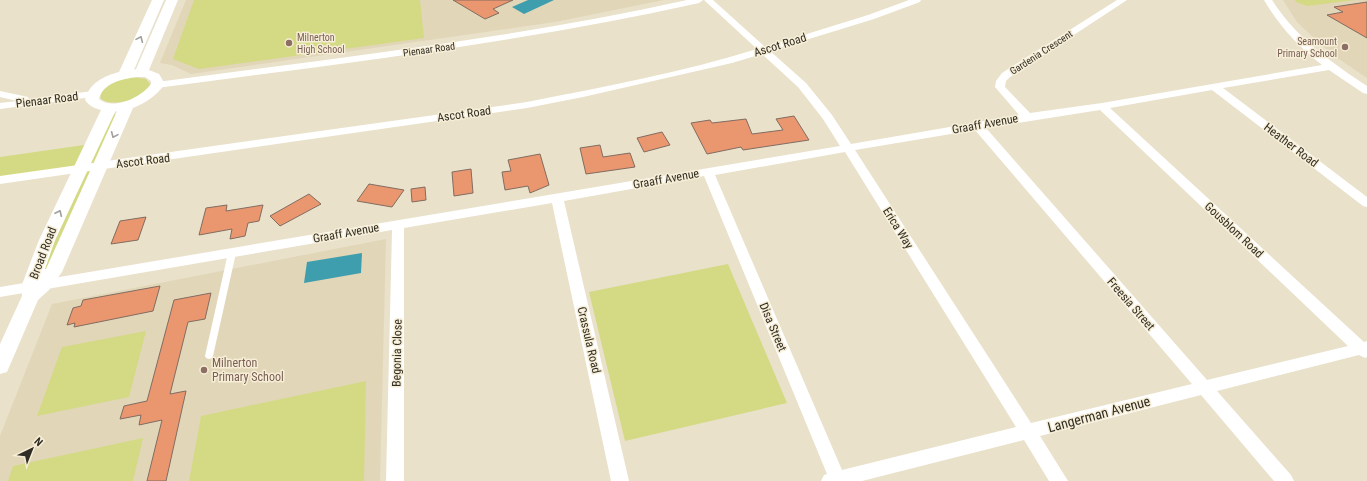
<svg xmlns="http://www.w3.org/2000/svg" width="1367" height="481" viewBox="0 0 1367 481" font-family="'Roboto Condensed',sans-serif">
	<rect width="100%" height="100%" fill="#e9e1ca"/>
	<g fill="#e1d6b8">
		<path d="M186,0h478l-109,22 -364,52 -19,-9 -12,-2z"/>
		<path d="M1283,0h84v78l-34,-23 -19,-17 -17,-16z"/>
		<path d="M386,239l-6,242h-380v-45l52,-132z"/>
	</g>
	<g fill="#d4da84">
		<path d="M194,0h226l4,38 -225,31 -26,-10z"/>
		<path d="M1295,0h60l-48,6 -11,-4z"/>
		<path d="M133,77l13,2 4,5c-3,15 -37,24 -49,15 -4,-15 22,-20 32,-22z"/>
		<path d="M117,114l-69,156 -7,2 71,-157z"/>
		<path d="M91,144l-11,25 -80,11v-23z"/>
		<path d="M728,264l59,139 -162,38 -36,-149z"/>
		<path d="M146,331l-17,66 -92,19 25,-69z"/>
		<path d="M366,381l-2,100h-175l12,-65z"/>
		<path d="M143,438l-10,43h-125l5,-15z"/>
	</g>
	<g fill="#3e9eae">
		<path d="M528,0h26l-30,14 -12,-7z"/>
		<path d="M362,253l-1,20 -57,10 3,-21z"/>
	</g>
	<g fill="#ea976f" stroke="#826c61">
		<path d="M453,0h60l-20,9 6,4 -14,6z"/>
		<path d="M1367,2v36l-40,-23 16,-3 -9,-5z"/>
		<path d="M794,116l15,24 -66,10 -2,-3 -34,7 -16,-31 19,-3 2,3 34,-4 6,15 31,-4 -7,-11z"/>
		<path d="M662,132l8,13 -26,7 -7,-14z"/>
		<path d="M600,145l3,12 27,-4 5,14 -49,7 -6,-26z"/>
		<path d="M540,154l9,31 -19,8 -2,-7 -23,4 -3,-18 9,-1 -3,-11z"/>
		<path d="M471,169l2,24 -19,3 -2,-24z"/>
		<path d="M369,184l35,6 -12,17 -35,-6z"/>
		<path d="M425,187l1,13 -14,2 -1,-13z"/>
		<path d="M309,194l12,10 -41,22 -10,-10z"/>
		<path d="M227,205l-1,6 37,-6 -4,16 -11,2 -3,13 -15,3 2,-10 -33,6 7,-27z"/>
		<path d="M146,217l-8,23 -27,4 9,-23z"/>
		<path d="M160,286l-7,25 -79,16 1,-4 -8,2 6,-17 8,-2 2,-6z"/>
		<path d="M211,293l-6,26 -17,3 -18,72 16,-3 -20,90h-19l15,-61 -23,5 2,-10 -21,4 4,-13 23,-5 27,-101z"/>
	</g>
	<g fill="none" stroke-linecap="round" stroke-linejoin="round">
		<g fill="#fff" fill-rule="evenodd">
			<path d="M1331,39l2,1v2l-28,5 -3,-2 3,-2z"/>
			<path d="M232,250l4,3 -23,103 -1,2 -3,1 -3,-1 -1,-2 23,-103z"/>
		</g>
		<g fill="#fff" fill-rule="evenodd">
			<path d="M687,0h16l-4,3c-179,40 -360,61 -542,85l-5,-3 5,-3c177,-24 355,-43 530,-82z"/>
			<path d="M704,0h9l52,47 103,-32 41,-15h12l-1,2 -46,17 -104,32 36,32 26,32 19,29 168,-29 -24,-28 1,-6 6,-8 115,-73h10l-117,77 -4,4 -1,6 25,26 72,-10 220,-38c-24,-19 -43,-39 -58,-65h8c24,38 59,62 95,86v8l-4,-1 -34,-23 -106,18 144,109v10l-4,-1 -151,-116 -102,18 254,234 3,-1v16l-2,1 -6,-3 -142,36 74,84 3,6h-20l-73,-86 -161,41 28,45h-19l-25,-41 -162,41h-41l3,-6 3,-1 -123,-298 -140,25 65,280h-18l-59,-278 -148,25v253h-18l6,-251 -392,67v-10l840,-141 -17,-27 -25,-32 -36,-33 -30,9 -149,34 -56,11 -527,76v-8l527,-74c76,-15 156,-30 230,-53zM1100,110l248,236 -141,34 -221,-252zM975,130l217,254 -161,39 -176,-273zM845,152l171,275 -174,43 -127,-295z"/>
			<path d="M0,91l28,6 1,2 64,-8 5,3 -5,3 -93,12v-6l17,-2 -17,-4z"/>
		</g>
		<path fill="#fff" fill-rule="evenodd" d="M152,0h12l-30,70 2,-1 30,-69h12l-29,70 10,4 6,10c-9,12 -18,18 -32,24l-71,164 -13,18 -11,10 -31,72 -7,2v-30l22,-48 -1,-9 18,-47 62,-130c-7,-2 -12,-4 -16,-10 4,-17 19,-24 34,-28zM137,77h8l6,4v3c-9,13 -38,27 -52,15 4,-16 23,-20 38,-22zM117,111l-71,158h-1l10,-29 60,-128z"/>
	</g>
	<defs><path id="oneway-chevron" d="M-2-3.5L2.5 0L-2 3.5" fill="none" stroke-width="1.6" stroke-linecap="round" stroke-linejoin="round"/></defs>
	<g stroke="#a2a09c">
		<use href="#oneway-chevron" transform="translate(140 39) rotate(-66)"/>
		<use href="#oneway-chevron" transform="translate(114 135) rotate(114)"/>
		<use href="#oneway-chevron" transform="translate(59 213) rotate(-65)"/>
	</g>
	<g fill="#8d6e63" stroke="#f7eed7" stroke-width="1.5">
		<circle cx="289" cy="43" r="4"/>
		<circle cx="1345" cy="47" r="4"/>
		<circle cx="204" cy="370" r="4"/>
	</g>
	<g text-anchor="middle" stroke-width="3" stroke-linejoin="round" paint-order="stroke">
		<g font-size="10" fill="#785e54" stroke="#f7eed7" text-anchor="start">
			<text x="297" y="41">Milnerton<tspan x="297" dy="12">High School</tspan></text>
			<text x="1337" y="45" text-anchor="end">Seamount<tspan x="1337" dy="12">Primary School</tspan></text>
		</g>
		<g font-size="10" fill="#302d24" stroke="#f7eed7">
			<text transform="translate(429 49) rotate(-8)" y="4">Pienaar Road</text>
			<text transform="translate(1041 52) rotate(-33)" y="4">Gardenia Crescent</text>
		</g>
		<g font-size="12" fill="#302d24" stroke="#f7eed7">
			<text transform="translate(780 45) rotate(-17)" y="4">Ascot Road</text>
			<text transform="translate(47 100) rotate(-7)" y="4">Pienaar Road</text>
			<text transform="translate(464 114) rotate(-8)" y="4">Ascot Road</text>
			<text transform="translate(985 124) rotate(-10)" y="4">Graaff Avenue</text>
			<text transform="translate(1291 145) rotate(37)" y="4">Heather Road</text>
			<text transform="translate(143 161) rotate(-7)" y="4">Ascot Road</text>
			<text transform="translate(666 179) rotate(-10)" y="4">Graaff Avenue</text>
			<text transform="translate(898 228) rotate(58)" y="4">Erica Way</text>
			<text transform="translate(1234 230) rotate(43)" y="4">Gousblom Road</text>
			<text transform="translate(346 233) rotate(-10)" y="4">Graaff Avenue</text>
			<text transform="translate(43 253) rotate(-69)" y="4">Broad Road</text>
			<text transform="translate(1131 304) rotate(49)" y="4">Freesia Street</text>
			<text transform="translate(773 327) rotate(67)" y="4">Disa Street</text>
			<text transform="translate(589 340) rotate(77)" y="4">Crassula Road</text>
			<text transform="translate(397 353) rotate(-89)" y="4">Begonia Close</text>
		</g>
		<g font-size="12" fill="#785e54" stroke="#f7eed7" text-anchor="start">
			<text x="212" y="367">Milnerton<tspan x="212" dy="14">Primary School</tspan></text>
		</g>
		<g font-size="14" fill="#302d24" stroke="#f7eed7">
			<text transform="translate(1099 414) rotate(-15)" y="5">Langerman Avenue</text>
		</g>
	</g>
	<g transform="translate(32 449) rotate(43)" stroke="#f7eed7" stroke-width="3" paint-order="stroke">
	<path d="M0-3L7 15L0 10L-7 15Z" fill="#302d24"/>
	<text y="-6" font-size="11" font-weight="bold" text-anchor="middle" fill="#302d24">N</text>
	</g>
</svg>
